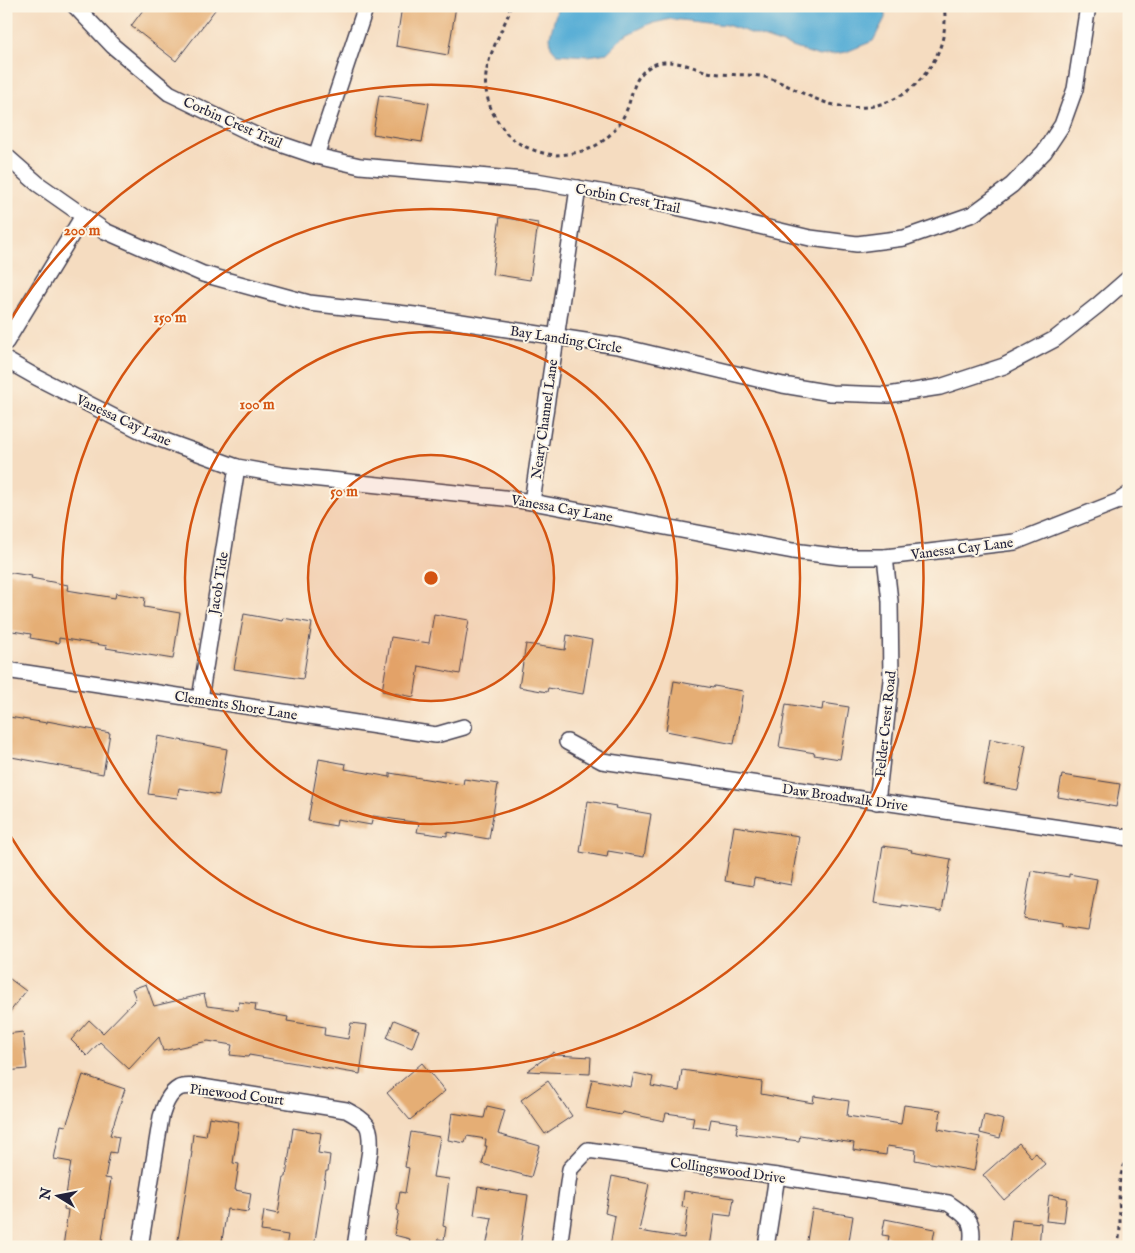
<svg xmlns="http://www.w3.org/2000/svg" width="1135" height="1253" viewBox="0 0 1135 1253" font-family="'IM FELL English',serif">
	<rect width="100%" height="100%" fill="#fcf5e5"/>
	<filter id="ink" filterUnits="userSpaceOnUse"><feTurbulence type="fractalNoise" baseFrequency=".02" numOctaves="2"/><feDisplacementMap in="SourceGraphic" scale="10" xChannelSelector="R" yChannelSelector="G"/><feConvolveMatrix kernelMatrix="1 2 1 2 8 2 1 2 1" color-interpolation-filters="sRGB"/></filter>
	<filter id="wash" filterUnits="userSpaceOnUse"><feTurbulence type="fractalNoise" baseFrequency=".0096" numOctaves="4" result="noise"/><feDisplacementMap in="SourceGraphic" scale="20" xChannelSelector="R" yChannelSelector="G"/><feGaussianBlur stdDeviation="1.12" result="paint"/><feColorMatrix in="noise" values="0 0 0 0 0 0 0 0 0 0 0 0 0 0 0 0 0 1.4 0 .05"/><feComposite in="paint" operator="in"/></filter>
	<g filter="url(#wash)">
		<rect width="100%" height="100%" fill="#f5dcc0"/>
		<path fill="#5aafd6" stroke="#3e6888" d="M558,6h327v12l-12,23 -27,11 -27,4 -92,-31 -56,-6 -22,5 -26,13 -16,16 -19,3 -31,-2 -6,-7 -1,-11z"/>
		<g id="blocks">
			<g fill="#e5ae75">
				<path d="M146,6h72l-42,55 -45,-35z"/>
				<path d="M402,6h54l-8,49 -52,-9z"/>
				<path d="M379,95l50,8 -7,39 -49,-8z"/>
				<path d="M500,217l38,6 -8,57 -38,-6z"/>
				<path d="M6,572l26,4 -1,2 37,7 -1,5 48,8 1,-5 29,5 -1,9 36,6 -7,46 -67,-11 1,-2 -48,-8v5l-29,-5 1,-4 -25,-4z"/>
				<path d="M244,614l38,7 1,-3 29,5 -9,56 -69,-10z"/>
				<path d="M434,614l35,6 -9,54 -41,-8 -5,31 -32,-6 9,-54 38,6z"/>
				<path d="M567,635l25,5 -9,54 -35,-6 -1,4 -28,-5 7,-43 39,6z"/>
				<path d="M674,681l39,7 1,-2 29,5 -9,53 -68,-13z"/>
				<path d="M823,703l26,4 -9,52 -26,-4 1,-2 -36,-6 7,-43 36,6z"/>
				<path d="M9,717l38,6v-2l63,12 -7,41 -97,-18v-23z"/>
				<path d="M158,736l69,13 -8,46 -40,-7 -2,10 -29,-4z"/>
				<path d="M990,739l36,6 -8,45 -35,-6z"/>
				<path d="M319,759l27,5 -1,5 45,8v-4l73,12 1,-6 34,5 -9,55 -42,-7v4l-30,-4 2,-9 -46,-7 -2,9 -34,-6 -1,7 -28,-5z"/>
				<path d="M1062,775l58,9 -4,23 -58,-10z"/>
				<path d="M588,801l28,5 -1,2 36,6 -7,43 -36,-6 -1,6 -27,-5z"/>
				<path d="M734,826l65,10 -8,49 -37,-7 -1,8 -28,-5z"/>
				<path d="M883,846l29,4 -1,2 40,7 -9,52 -40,-6v2l-28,-4z"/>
				<path d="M1031,871l38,6v-3l28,5 -9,52 -27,-4v-3l-38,-6z"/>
				<path d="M6,976l20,15 -20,26z"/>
				<path d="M146,984l8,22 50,-12 3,12 31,4 1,-8 17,2 -1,7 33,6 -1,4 38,6 -1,8 24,4 3,-16 16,2 -7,49 -111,-19 -1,2 -18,-2 2,-10 -24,-4 -45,10 -4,-14 -30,32 -29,-27 -13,14 -16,-16 18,-20 14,13 33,-34 -4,-10z"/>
				<path d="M394,1020l25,10 -7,18 -25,-10z"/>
				<path d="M23,1032l4,37 -21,2v-37z"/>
				<path d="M554,1052l2,3 35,2 -1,17 -63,-3z"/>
				<path d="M422,1063l23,28 -35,29 -23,-27z"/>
				<path d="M682,1070l80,12 -1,12 17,3 35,6 1,-7 35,5 -2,15 54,8 3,-19 37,5 -3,19 42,8 -6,34 -59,-11 1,-10 -29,-4 -1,9 -33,-5 1,-7 -54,-8 -1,6 -63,-8 2,-10 -27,-4 -2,10 -17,-2 2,-10 -28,-4 -2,8 -42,-9 -1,3 -35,-7 6,-29 39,8 3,-14 19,4 -2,9 28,5z"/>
				<path d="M83,1075l42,14 -15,46 9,2 -3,16 -6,-1 -5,26 6,1 -10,68h-38l5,-37 -4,-1 7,-47 -17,-3 7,-34 5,1z"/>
				<path d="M548,1081l24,35 -27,18 -24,-34z"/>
				<path d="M487,1106l18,4 -7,24 42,12 -9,31 -49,-13 5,-18h-2l1,-7 -19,-3 -2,7 -17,-3 4,-27 32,5z"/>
				<path d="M984,1115l20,5 -4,18 -20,-5z"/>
				<path d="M209,1117l30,5 -6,41 6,1 -4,26 16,3 -3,19 -21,-3 -6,38h-7l-36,-7 14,-88h-1l2,-18 13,2z"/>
				<path d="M293,1128l28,5 -3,20 12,2 -2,16h-2l-12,76h-28l2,-12 -27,-4 3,-20 14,3 6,-37h2z"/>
				<path d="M411,1132l29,5 -7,40 16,2 -6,47 3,1 -2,13 -6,-1 -2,8h-28l2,-8 -16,-4 5,-24 -2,-1 3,-18 5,1 4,-25 -4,-1z"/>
				<path d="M1019,1143l12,14 5,-4 9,11 -41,36 -21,-25z"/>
				<path d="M612,1176l37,8 -10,47 45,7 4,-30 -6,-1 2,-16 50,7 -3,18 -16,-2 -5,33h-100l5,-31 -10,-3z"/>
				<path d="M478,1187l50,8 -8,52h-34l6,-29 -18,-3z"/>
				<path d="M1049,1195l18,3 -3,25 -18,-2z"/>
				<path d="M812,1209l41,7 -5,31h-42z"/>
				<path d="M885,1219l50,10 -3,16 -14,-3 -1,5h-30l2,-11 -7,-1z"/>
				<path d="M1012,1220l29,3 -2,24h-30z"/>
			</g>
		</g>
	</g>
	<g filter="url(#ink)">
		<use href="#blocks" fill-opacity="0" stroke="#423e4f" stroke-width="1"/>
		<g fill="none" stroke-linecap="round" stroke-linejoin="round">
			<defs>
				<g id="street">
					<path d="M75,6l38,40 56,47 88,43 59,20 44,10 176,15 99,17 77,17 98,23 47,6 47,-6 69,-24 39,-29 32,-33 18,-27 13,-36 13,-83"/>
					<path d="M6,156l32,28 67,47 98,43 106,29 106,12 203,31 165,39 48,8 57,2 52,-8 64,-21 51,-27 43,-34 31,-27"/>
					<path d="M316,156l50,-150"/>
					<path d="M6,342l77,-126"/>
					<path d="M6,360l30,17 113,58 88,32 45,8 222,23 28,4 261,49 48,6h44l130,-15 104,-41 10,-7"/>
					<path d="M532,502l46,-314"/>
					<path d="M6,670l430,65 28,-8"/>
					<path d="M200,699l37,-232"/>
					<path d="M567,742l35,19 527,77"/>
					<path d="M877,802l14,-122 -1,-79 -5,-44"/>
					<path d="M140,1247l21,-130c3,-10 7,-23 18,-29 4,-2 12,-1 17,-2l150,24c22,12 25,14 24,40l-15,97"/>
					<path d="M559,1247l11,-78 18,-19 189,26 171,27c20,14 27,17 23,44"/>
					<path d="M766,1247l11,-71"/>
				</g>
			</defs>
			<use href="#street" stroke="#423e4f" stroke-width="18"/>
			<g stroke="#423e4f" stroke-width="3" stroke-dasharray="4 4" stroke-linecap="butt">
				<path d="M510,6l-1,7c-10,24 -29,55 -22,82 3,16 11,28 21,40 11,11 32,19 48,20 8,0 25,-3 33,-6 17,-7 32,-24 38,-40 3,-7 4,-15 7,-22 4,-13 16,-24 30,-25 15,-1 30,6 44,10 21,5 44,0 64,7 18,7 34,17 52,23 37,13 77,3 102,-29 14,-18 22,-43 18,-67"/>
				<path d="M1118,1247c1,-8 2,-16 2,-24 0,-18 -5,-50 9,-64"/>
			</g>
			<use href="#street" stroke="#fff" stroke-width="15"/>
		</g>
	</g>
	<circle cx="431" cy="578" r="123" fill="#d45411" fill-opacity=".12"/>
	<g fill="none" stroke="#d45411" stroke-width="2.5">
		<circle cx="431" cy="578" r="123"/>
		<circle cx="431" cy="578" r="246"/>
		<circle cx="431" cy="578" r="369"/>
		<path d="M8 324A493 493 0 1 1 8 832"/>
	</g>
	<g text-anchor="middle" stroke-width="4" stroke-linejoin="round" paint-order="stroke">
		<g font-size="14" fill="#22223b" stroke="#fcf5e5">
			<text transform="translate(233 122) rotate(24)" y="5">Corbin Crest Trail</text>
			<text transform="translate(628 198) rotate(11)" y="5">Corbin Crest Trail</text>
			<text transform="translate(566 339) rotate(9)" y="5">Bay Landing Circle</text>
			<text transform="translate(544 419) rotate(-82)" y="5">Neary Channel Lane</text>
			<text transform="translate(124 420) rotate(25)" y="5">Vanessa Cay Lane</text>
			<text transform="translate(562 508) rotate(10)" y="5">Vanessa Cay Lane</text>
			<text transform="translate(962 548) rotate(-7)" y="5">Vanessa Cay Lane</text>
			<text transform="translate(218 583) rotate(-81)" y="5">Jacob Tide</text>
			<text transform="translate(236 705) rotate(9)" y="5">Clements Shore Lane</text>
			<text transform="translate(885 724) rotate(-84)" y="5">Felder Crest Road</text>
			<text transform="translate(845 797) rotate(8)" y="5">Daw Broadwalk Drive</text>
			<text transform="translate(237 1094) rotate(7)" y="5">Pinewood Court</text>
			<text transform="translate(728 1170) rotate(8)" y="5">Collingswood Drive</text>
		</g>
	</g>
	<circle cx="431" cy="578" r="8" fill="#d45411" stroke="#fcf5e5" stroke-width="2.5"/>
	<g font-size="15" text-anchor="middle" font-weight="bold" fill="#d45411" stroke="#fcf5e5" stroke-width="4" stroke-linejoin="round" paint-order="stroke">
		<text x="82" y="235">200 m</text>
		<text x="170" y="322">150 m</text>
		<text x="257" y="409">100 m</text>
		<text x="344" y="496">50 m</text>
	</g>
	<rect width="1135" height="1253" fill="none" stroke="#fcf5e5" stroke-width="25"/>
	<g transform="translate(58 1196) rotate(280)" stroke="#fcf5e5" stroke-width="4" paint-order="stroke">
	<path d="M0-4L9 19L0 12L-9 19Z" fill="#22223b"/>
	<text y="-8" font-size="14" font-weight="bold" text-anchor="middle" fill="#22223b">N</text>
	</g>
</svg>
